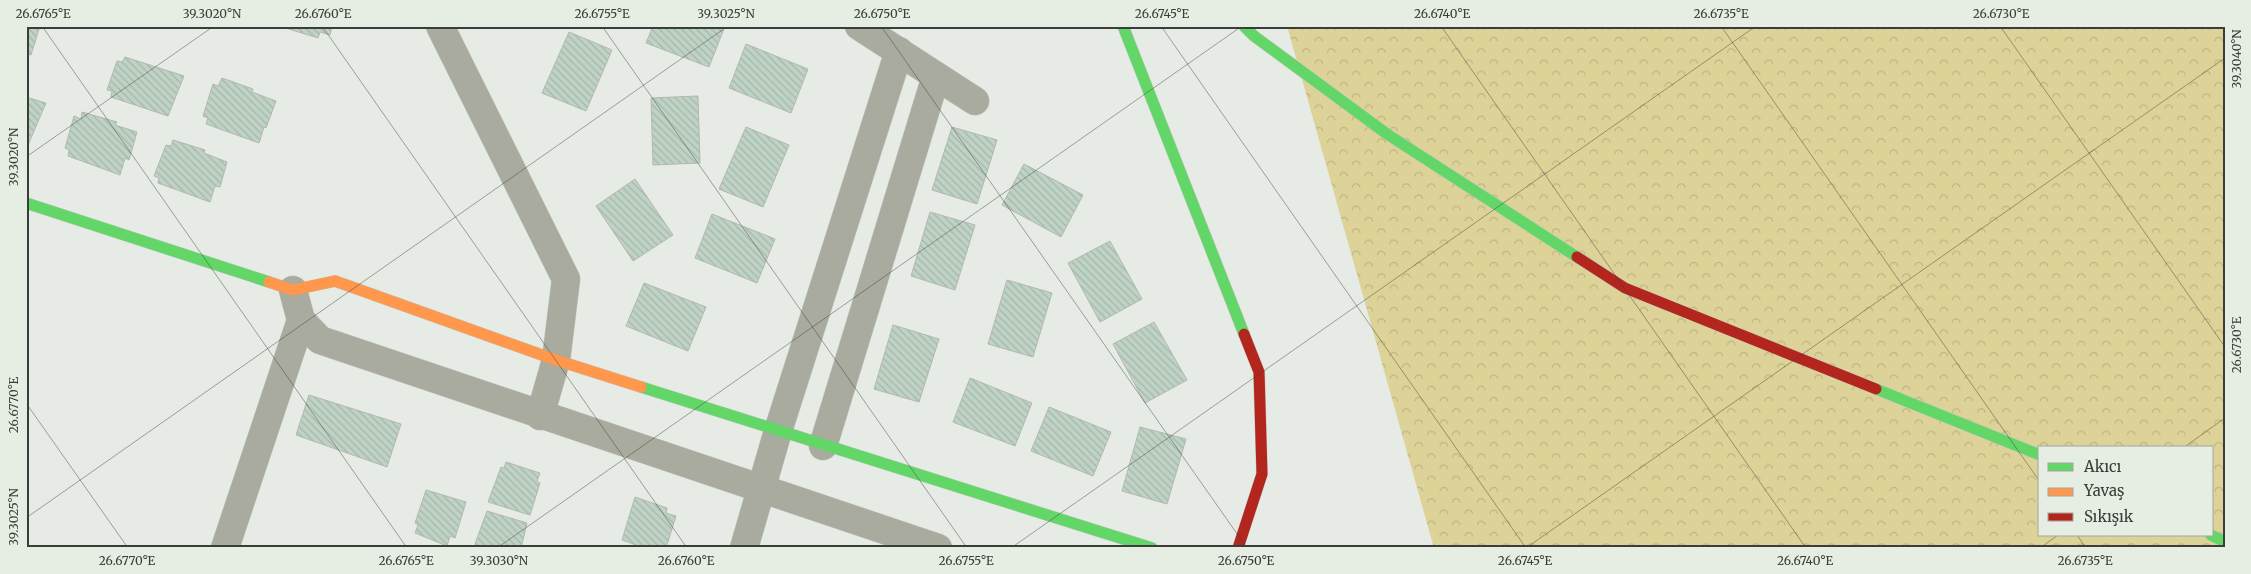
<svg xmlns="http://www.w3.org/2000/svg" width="2251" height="574" viewBox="0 0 2251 574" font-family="Merriweather,serif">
	<defs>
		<pattern id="forest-crowns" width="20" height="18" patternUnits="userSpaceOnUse" patternTransform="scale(1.25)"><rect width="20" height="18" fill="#ddd297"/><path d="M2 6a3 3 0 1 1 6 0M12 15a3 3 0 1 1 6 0" fill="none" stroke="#bfb583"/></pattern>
		<pattern id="building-back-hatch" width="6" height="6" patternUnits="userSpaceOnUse" patternTransform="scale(1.25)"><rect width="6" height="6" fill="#bfd3c5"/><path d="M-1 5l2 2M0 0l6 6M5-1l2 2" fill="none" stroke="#a5b6aa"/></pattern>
	</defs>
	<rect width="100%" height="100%" fill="#e7ebe5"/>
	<path fill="url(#forest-crowns)" fill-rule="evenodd" d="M1287,26h938v522h-791zM2040,448h172v87h-172z"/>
	<g fill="url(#building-back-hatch)" stroke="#b3b7b3">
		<path d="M26,26h14l-9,29 -5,-1z"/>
		<path d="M279,26h53l-2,9 -10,-3 -2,6z"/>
		<path d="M653,26h72l-16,41 -63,-24z"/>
		<path d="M569,32l43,18 -26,61 -44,-18z"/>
		<path d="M746,44l62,25 -17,44 -62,-25z"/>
		<path d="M125,57l59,19 -16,40 -57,-19 1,-6 -5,-1 10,-29 5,1z"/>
		<path d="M222,78l31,11 -1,3 24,9 -10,27 -2,-1 -5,16 -53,-19 2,-6 -5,-2 10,-32 5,2z"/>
		<path d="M698,96l2,67 -47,2 -2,-67z"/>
		<path d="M26,97l20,6 -18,42h-2z"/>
		<path d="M82,112l35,10 -2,3 22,7 -8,28 -4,-2 -5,17 -52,-19 1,-6 -4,-2 9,-32 7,3z"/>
		<path d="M746,127l43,18 -26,62 -44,-18z"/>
		<path d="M952,127l45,13 -20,64 -45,-14z"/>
		<path d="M173,140l32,10 -1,3 23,9 -7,25 -5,-1 -5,16 -52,-19 1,-5 -5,-2 12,-31 5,1z"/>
		<path d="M1024,164l59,31 -22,42 -59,-32z"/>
		<path d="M635,179l38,56 -40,26 -37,-55z"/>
		<path d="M930,212l45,13 -20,65 -44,-14z"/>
		<path d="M712,214l63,25 -18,44 -62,-25z"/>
		<path d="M1110,241l32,58 -42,23 -32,-59z"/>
		<path d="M1007,280l45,13 -19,64 -45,-13z"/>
		<path d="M644,283l62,24 -18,44 -62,-25z"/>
		<path d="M1154,322l33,58 -42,23 -32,-59z"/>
		<path d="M893,325l46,14 -20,63 -45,-13z"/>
		<path d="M970,378l62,25 -17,43 -62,-24z"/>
		<path d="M309,395l92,29 -14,43 -91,-32z"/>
		<path d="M1049,407l62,25 -18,44 -62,-25z"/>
		<path d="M1140,427l46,12 -19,65 -45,-13z"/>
		<path d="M506,462l34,11 -3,8 3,2 -10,32 -42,-13 13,-35 3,1z"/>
		<path d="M426,490l40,12 -11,36 -5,-2 -3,10 -32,-13 3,-8 -3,-2z"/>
		<path d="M635,497l32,11 -1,5 10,3 -10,32h-21l-23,-8z"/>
		<path d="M487,511l40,12 -6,25h-43l-3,-4z"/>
	</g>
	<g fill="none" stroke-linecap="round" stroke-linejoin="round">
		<defs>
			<g id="street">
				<path d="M440,26l126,253 -10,81 -16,56"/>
				<path d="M859,26l116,75"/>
				<path d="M293,290l8,30 19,20 618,208"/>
				<path d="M823,446l113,-370"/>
				<path d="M225,548l76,-228"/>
				<path d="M744,548l34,-117 121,-380"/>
			</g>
			<g id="fast">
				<path d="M1123,26l121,308"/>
				<path d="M1244,26l10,10 133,98 190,123"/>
				<path d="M26,203l243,79"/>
				<path d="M641,387l511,161"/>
				<path d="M1876,389l164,66"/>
				<path d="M2211,535l14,7"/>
			</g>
			<path id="slow" d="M269,282l24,8 42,-9 221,79 85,27"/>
			<g id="jam">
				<path d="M1577,257l48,31 251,101"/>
				<path d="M1238,548l24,-74 -3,-102 -15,-38"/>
			</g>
		</defs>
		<use href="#street" stroke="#c5c7c4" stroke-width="29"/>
		<use href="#fast" stroke="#c5c7c4" stroke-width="12"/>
		<use href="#slow" stroke="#c5c7c4" stroke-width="12"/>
		<use href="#jam" stroke="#c5c7c4" stroke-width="12"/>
		<use href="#street" stroke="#a8ab9d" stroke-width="28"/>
		<use href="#fast" stroke="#63d668" stroke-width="11"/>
		<use href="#slow" stroke="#ff974d" stroke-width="11"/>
		<use href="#jam" stroke="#b3261e" stroke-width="11"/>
	</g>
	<path fill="none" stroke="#3b3d3a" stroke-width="1" stroke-opacity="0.45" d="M42,26l365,522M322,26l365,522M602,26l365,522M881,26l366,522M1161,26l365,522M1441,26l365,522M1721,26l319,456M2000,26l225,321M26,157l188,-131M26,403l102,145M2183,448l42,-30M26,518l702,-492M2077,535l9,13M497,548l745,-522M1011,548l745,-522M1526,548l699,-490M2040,548l18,-13"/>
	<rect width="2251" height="574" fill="none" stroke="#e6ede3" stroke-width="55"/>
	<rect x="2038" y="446" width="175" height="90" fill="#e6ede3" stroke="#a2a79f"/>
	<rect x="2048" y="463" width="25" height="8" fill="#63d668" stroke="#a2a79f"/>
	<text x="2084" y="472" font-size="15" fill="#3b3d3a">Akıcı</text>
	<rect x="2048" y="488" width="25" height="8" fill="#ff974d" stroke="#a2a79f"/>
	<text x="2084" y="496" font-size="15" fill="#3b3d3a">Yavaş</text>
	<rect x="2048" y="513" width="25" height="8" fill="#b3261e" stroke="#a2a79f"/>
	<text x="2084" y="522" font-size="15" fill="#3b3d3a">Sıkışık</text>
	<rect x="28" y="28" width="2196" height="518" fill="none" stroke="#3b3d3a" stroke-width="2"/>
	<g font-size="12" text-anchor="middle" fill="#3b3d3a">
		<text x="43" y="18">26.6765°E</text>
		<text x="212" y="18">39.3020°N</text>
		<text x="323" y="18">26.6760°E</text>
		<text x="602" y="18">26.6755°E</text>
		<text x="726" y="18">39.3025°N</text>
		<text x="882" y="18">26.6750°E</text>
		<text x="1162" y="18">26.6745°E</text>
		<text x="1442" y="18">26.6740°E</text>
		<text x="1721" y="18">26.6735°E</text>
		<text x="2001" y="18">26.6730°E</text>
		<text transform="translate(2237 59) rotate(-90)" y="4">39.3040°N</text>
		<text transform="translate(14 157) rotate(-90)" y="4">39.3020°N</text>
		<text transform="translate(2237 345) rotate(-90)" y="4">26.6730°E</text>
		<text transform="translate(14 405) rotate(-90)" y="4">26.6770°E</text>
		<text transform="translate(14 517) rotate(-90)" y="4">39.3025°N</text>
		<text x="127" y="565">26.6770°E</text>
		<text x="406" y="565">26.6765°E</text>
		<text x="499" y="565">39.3030°N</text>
		<text x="686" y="565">26.6760°E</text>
		<text x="966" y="565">26.6755°E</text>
		<text x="1246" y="565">26.6750°E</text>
		<text x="1525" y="565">26.6745°E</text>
		<text x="1805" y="565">26.6740°E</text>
		<text x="2085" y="565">26.6735°E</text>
	</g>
</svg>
